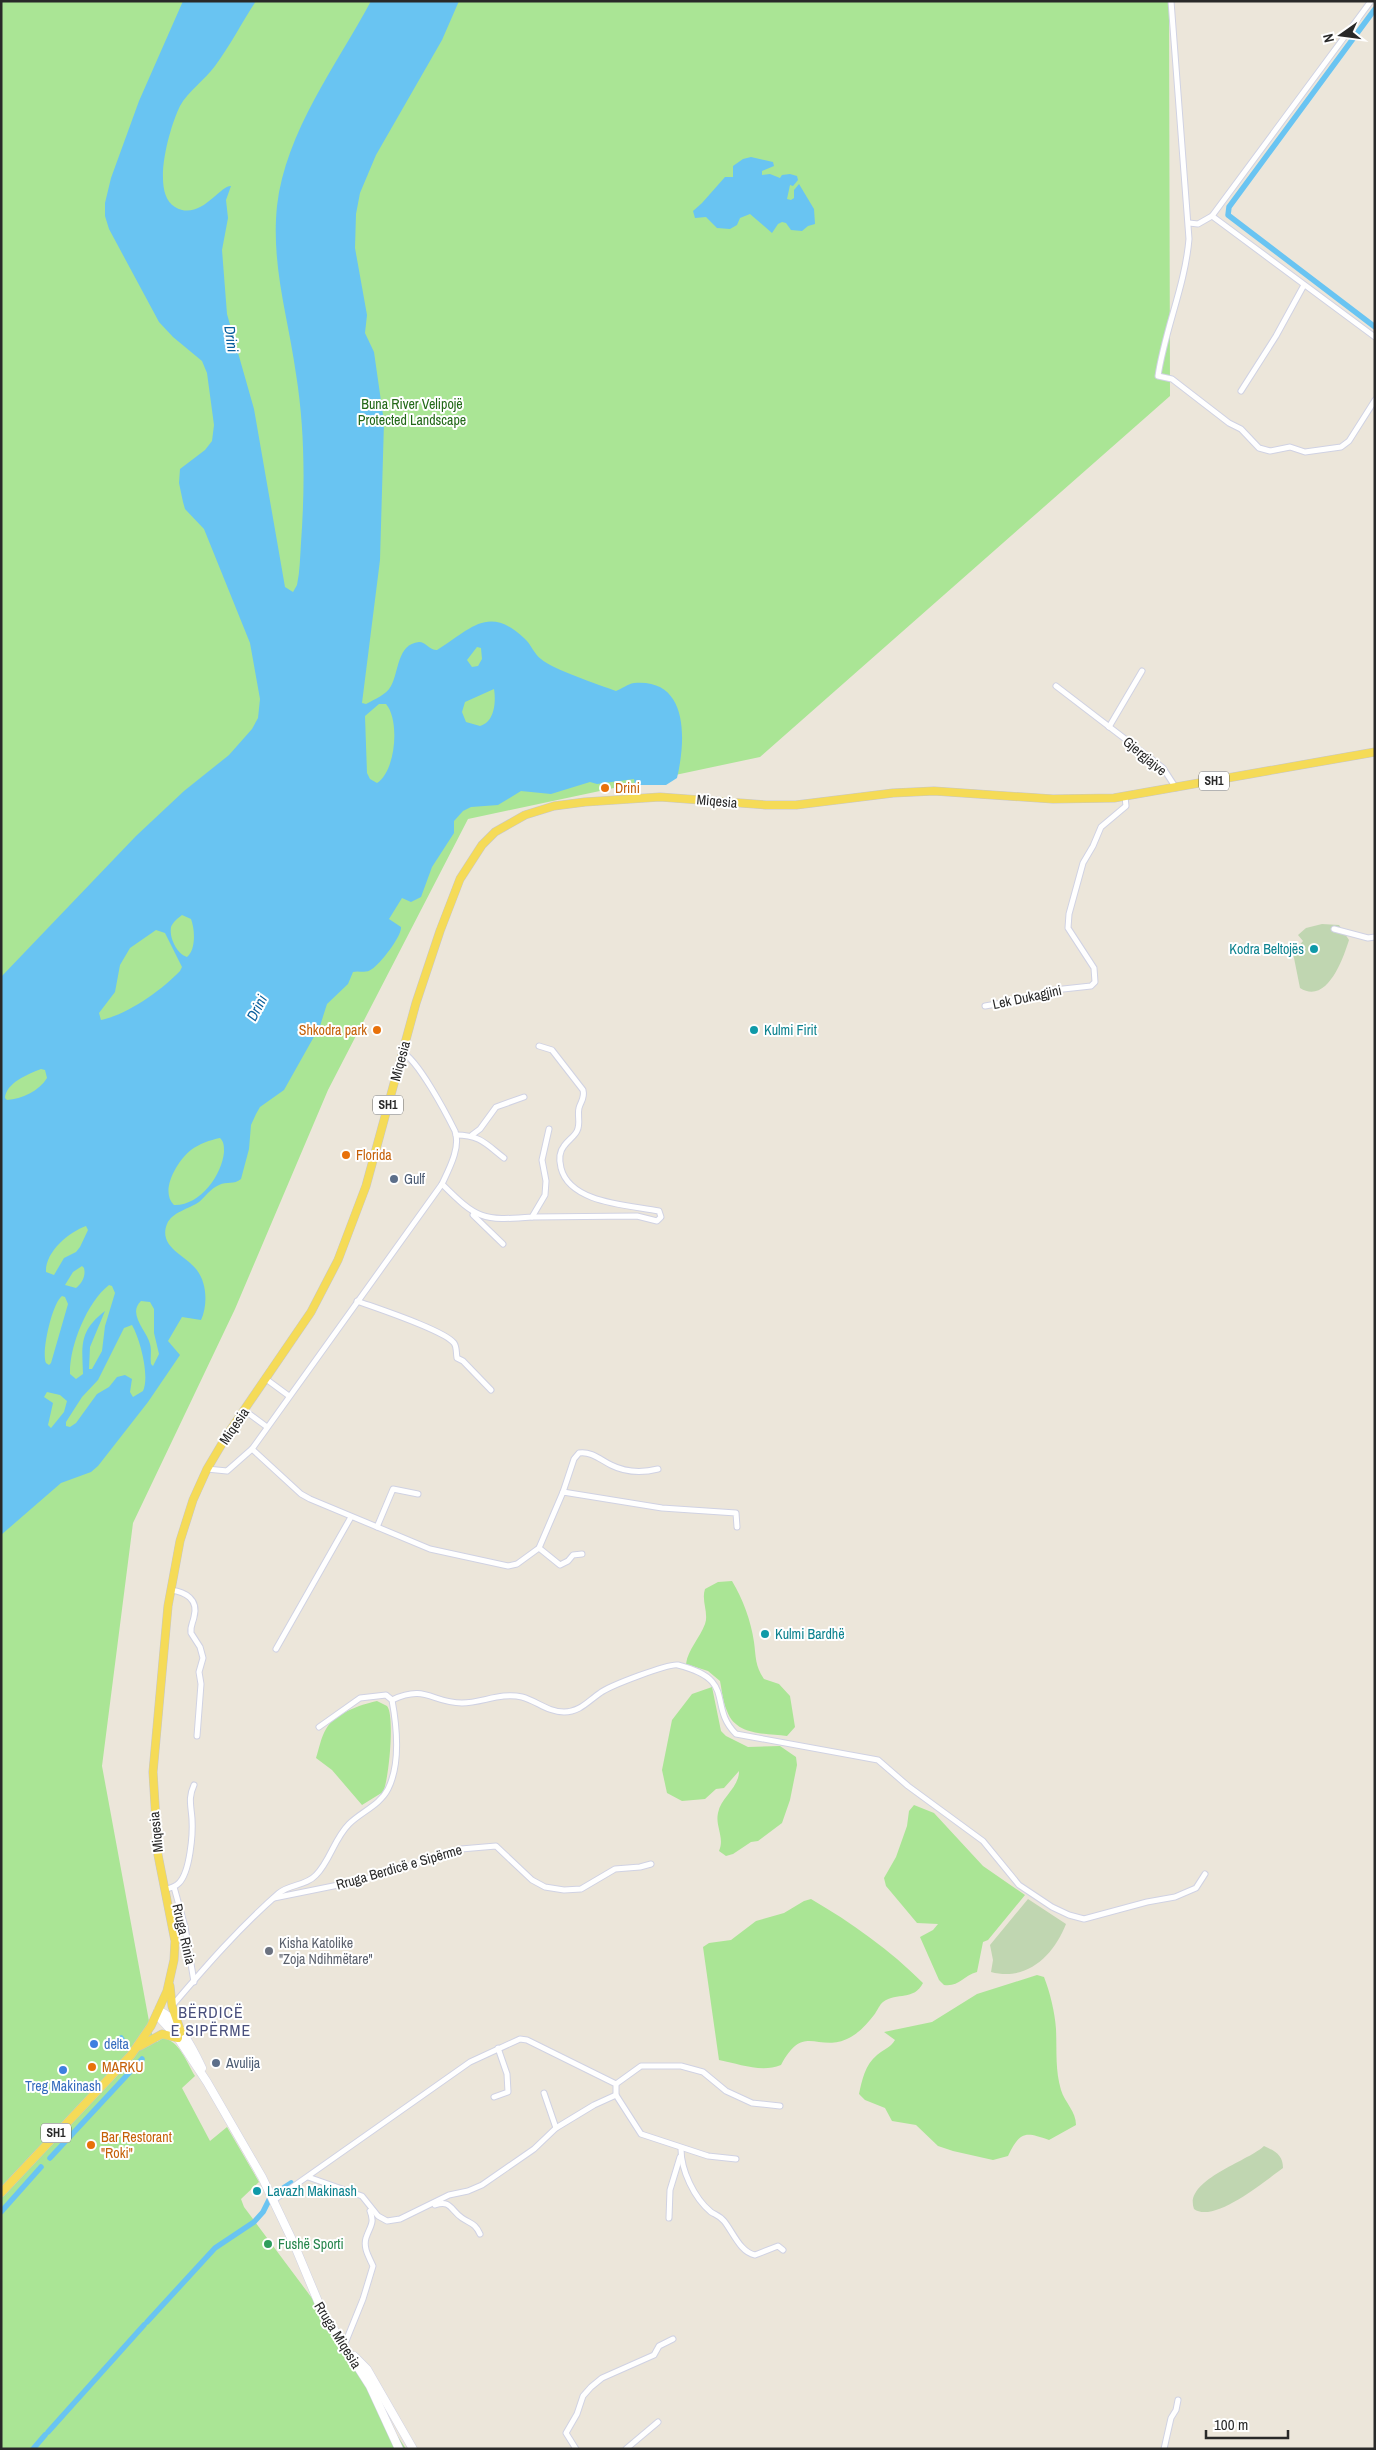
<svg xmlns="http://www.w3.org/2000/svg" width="1376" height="2450" viewBox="0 0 1376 2450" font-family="'Archivo Narrow',sans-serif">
	<rect width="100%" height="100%" fill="#ece6da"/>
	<g fill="#aae595">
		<path d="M1,1h1168l1,395 -410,361 -292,62 -140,271 -93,219 -102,214 -31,243 49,266 6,10 6,-4c16,2 24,25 32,38l-13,12 28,53 17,-14 32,55 -18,17 3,8 79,106 41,71 42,65h-405z"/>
		<path d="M732,1581c11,18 19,40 22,61 2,15 1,24 10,37l15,5 11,12 5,31 -8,9c-22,-3 -51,0 -60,-25 -4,-9 -5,-20 -7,-30l-12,-10 -22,-7c2,-15 14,-26 19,-40 4,-11 -4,-23 0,-35l13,-7z"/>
		<path d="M712,1687l9,44 5,5 22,11 32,-1 16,11 1,8 -7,35 -8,23 -24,18 -7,1 -18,12 -7,2 -7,-5c6,-13 -4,-25 -1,-38 3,-16 21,-25 21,-42l-15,17 -8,1 -11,10 -23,2 -15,-8 -5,-23 10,-50 20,-26z"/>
		<path d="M377,1701l10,5c8,9 2,74 -4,86l-21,13 -30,-35 -16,-12c3,-9 5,-21 10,-29 10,-16 33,-24 51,-28z"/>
		<path d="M914,1805l20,8 49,53 42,29 -37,45 -5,2 -6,30c-14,4 -18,15 -33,13l-5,-5 -19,-43 13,-7 5,-6 -21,-1 -31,-37 -2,-8 12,-21 11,-31 2,-15z"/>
		<path d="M811,1899c41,24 79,51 112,84 -9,18 -26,9 -40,19 -3,2 -6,9 -9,13 -6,8 -15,18 -25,23 -31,16 -45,-17 -68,27 -20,8 -41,-1 -62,-5l-16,-113 6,-4 22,-3 25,-19 28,-8 20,-12z"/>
		<path d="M1037,1975l7,2c6,15 11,36 12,52 1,22 -1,40 5,61 4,13 15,21 15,35l-27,15c-25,-9 -29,-8 -41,16l-15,4 -40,-9 -15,-5 -22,-21 -24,-4 -7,-13 -20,-8 -6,-6c3,-14 6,-29 18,-39 7,-6 13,-7 18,-15l-11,-8 48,-10 45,-28z"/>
	</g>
	<g fill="#c0d6b1">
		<path d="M1322,924l17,1 10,15c-6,19 -22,65 -49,48l-7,-35 10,-12 -5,-6 8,-7z"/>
		<path d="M1028,1899l38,25c-12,31 -39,58 -75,48l2,-12 -3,-15z"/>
		<path d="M1264,2146c11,5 19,9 19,22 -17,12 -69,56 -89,41 -11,-29 55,-48 70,-63z"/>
	</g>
	<g fill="#69c4f2" fill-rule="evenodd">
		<path d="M183,1h73c-14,21 -26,45 -41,65 -10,14 -27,25 -35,40 -10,20 -30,87 -5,101 25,15 45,-22 56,-21l-5,14 2,18 -6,32 5,64 27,95 31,178 8,5 4,-7c3,-14 3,-28 4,-42 4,-56 4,-113 -5,-169 -8,-58 -25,-108 -19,-168 9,-75 59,-140 94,-205h88l-17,39 -66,115 -16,38 -4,21 -1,34 12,67 -2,18 9,19 10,70 -4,138 -18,143 4,1c9,-5 20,-9 25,-18 8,-14 6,-42 28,-44 7,0 10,8 18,8 33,-20 51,-46 87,-12 7,6 10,16 17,21 11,10 59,26 75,32 6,-2 11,-7 18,-8 55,-5 52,57 43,95l-11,7h-31l-1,-6 -37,5 -7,-2 -39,12 -30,-3 -23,14 -27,2 -8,4 -9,10v12l-22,34 -11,30 -10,5 -9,-4 -13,21 12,8c1,9 -21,37 -29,42 -6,5 -13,1 -19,3l-5,12 -21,20 -7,22 -36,64 -24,17 -4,7 -5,11 -2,24 -8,30c-7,6 -14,2 -22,6 -8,3 -14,12 -20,17 -10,7 -27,10 -32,22 -9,23 18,31 29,45 11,13 12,36 5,51l-19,-3 -14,24 12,14 -32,47 -50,64 -7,6 -30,11 -60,52v-558l135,-141 48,-45 45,-36 23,-26 6,-11 2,-19 -10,-56 -46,-114 -19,-20 -2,-7 -4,-19 1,-14 25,-19 7,-9 2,-16 -7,-52 -5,-12 -29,-24 -14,-15 -50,-93 -4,-13v-13l6,-25 28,-77zM477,647l4,1 1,11 -4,7 -6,1 -5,-7zM494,689c2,12 1,33 -14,37l-14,-4 -4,-10 3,-10zM379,704h7c14,16 10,67 -9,79l-7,-4 -3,-6 -2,-57zM182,915l9,4c4,10 5,31 -4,38 -10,-3 -18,-19 -16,-30 2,-5 7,-9 11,-12zM156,930l9,3 17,34 -2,4c-18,19 -53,44 -79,49l-2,-7 16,-21 5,-27 10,-17zM41,1069l4,1 2,8c-8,13 -25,21 -40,22l-2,-2c1,-15 23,-24 36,-29zM220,1138c4,4 4,8 4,14 -2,23 -24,54 -50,53 -15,-14 4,-45 17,-55 8,-6 19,-10 29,-12zM86,1226l2,4 -8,17 -4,5 -12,6 -10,17 -8,-3c-1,-20 23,-40 40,-46zM82,1266l2,2c2,8 -2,15 -8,20l-11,-3 8,-13zM109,1285l3,1 3,7 -10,33 -3,25 -10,18h-3l1,-22 15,-36c-26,20 -23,34 -22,63l-7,5 -6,-5c-1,-27 17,-72 39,-89zM62,1296l3,1 3,7 -17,59 -2,2 -3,-2c-5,-10 6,-60 16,-67zM141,1301l9,1 4,7v24l5,21 -6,12 -2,-2c-1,-7 1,-13 -1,-20 -3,-13 -23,-30 -9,-43zM132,1325c8,14 18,51 11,66l-10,6 -3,-5 2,-13 -7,-4 -8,2 -8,10 -12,7 -21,29 -6,4 -4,-1v-4l16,-25 16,-17 26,-52zM47,1392l13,3 7,6 -3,11 -13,16 -3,-3 5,-22 -9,-6z"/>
		<path d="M751,157l22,5 1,4 -12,5v4l8,-1 10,4 2,-3 8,-1 7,2 1,4 -5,6 -3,-1 -3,14 4,1 3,-2v-8l5,-6 15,25 1,15 -7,2 -6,5 -11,-1 -5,-7 -4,-1 -4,2 -6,9 -22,-19 -10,4 -3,7 -7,4 -13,-1 -11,-11 -11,1 -2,-7 9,-8 23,-26h8v-11l10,-7z"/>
	</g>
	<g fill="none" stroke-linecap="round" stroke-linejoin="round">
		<g stroke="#69c4f2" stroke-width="5.5">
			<path d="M1375,9l-146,198 -1,8 147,112"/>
			<path d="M121,2038l5,7"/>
			<path d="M50,2158l92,-99"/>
			<path d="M1,2212l40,-45"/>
			<path d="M147,2322l68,-74 39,-26 9,-10 8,-16 20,-13"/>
			<path d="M48,2432l96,-107"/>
			<path d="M33,2449l12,-14"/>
		</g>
		<defs>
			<g id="street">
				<path d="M1171,1l18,238c-4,47 -24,90 -31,137l14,3 57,44 12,6 18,19 11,3 20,-4 15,5 36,-5 8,-6 26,-41"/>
				<path d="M1212,216l163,121"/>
				<path d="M1189,223l9,1 14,-8 159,-215"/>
				<path d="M1241,391l35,-55 28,-51"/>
				<path d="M1056,686l107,82 13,20"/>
				<path d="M1109,727l33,-56"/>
				<path d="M1334,929l34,9 7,-1"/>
				<path d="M985,1006l34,-6 35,-10 37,-4 4,-4 -1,-14 -26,-40 1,-14 14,-51 10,-17 8,-19 25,-21 -1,-9"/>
				<path d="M402,1052c16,8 44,61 53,79 6,16 -6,38 -13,53l-190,265 49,45 9,5 120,50 78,17 9,-2 22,-16 24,-56 99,16 74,5 1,14"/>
				<path d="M456,1135c24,0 30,9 48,23"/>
				<path d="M472,1135l8,-6 16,-22 28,-10"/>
				<path d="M442,1184c35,35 40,37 90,33l13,-22 1,-14 -4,-21 7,-31"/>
				<path d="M473,1215l30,29"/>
				<path d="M532,1217l105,-1 20,5 4,-4 -2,-6c-29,-6 -89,-7 -98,-43 -2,-8 -2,-16 3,-22 4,-6 10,-9 13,-15 4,-8 0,-15 2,-23 2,-7 6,-10 4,-18l-31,-40 -13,-4"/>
				<path d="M357,1301c19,7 87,29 97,42 3,4 2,10 3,15l6,3 28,29"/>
				<path d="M266,1379l23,17"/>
				<path d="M244,1410l23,17"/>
				<path d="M207,1469l20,2 25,-22"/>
				<path d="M563,1492l11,-33 5,-6c12,-2 22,7 32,12 16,8 31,8 47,4"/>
				<path d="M377,1527l16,-38 25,5"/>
				<path d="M539,1548l21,17 8,-4 5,-6 9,-1"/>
				<path d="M171,1590c14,2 28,9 23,27 -1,6 -4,9 -3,16l9,14 3,11 -4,14 2,12 -4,52"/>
				<path d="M276,1649l75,-132"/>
				<path d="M392,1700c34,-16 40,3 70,3 20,0 39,-11 60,-6 15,4 26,15 42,15 16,0 24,-11 36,-19 9,-7 69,-30 78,-28 60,15 29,40 58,69l142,26 30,26 75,55 36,44 33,22 17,8 15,4 63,-17 28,-5 21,-9 9,-14"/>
				<path d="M174,1887l11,40 9,55"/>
				<path d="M166,1889c5,-1 9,-2 13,-6 11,-11 14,-49 13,-64 -1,-14 -4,-21 2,-34"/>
				<path d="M274,1898l89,-18 98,-31 35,-3 36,34 13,7 19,3 17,-1 34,-20 25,-2 11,-3"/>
				<path d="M172,2006c34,-40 68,-79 107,-113 11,-9 27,-7 37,-18 14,-14 18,-36 33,-51 12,-12 31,-19 39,-35 13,-26 9,-62 4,-89l-6,-5 -26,3 -41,29"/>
				<path d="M616,2084l25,-18h40l22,6 23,19 26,12 28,3"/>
				<path d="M544,2093l12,35"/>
				<path d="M494,2097l14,-5 -1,-18 -9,-26"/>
				<path d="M681,2149c0,21 13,49 30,63 5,3 9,4 13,9 9,11 16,31 31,34l23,-9 5,4"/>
				<path d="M308,2177l54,19 16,20 9,5 13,-2 49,-24 19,-4 14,-6 52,-36 22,-21 38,-23 22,-10"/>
				<path d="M274,2200l196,-138 50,-23 7,1 89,44v11l25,39 67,22 28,3"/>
				<path d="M435,2205c16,-6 16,6 27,13 9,6 13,5 18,16"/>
				<path d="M669,2218l1,-28 10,-33"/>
				<path d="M344,2346l19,-47 10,-33c-4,-9 -10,-18 -7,-28 4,-12 9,-15 4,-27"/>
				<path d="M576,2449l-10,-16 11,-19 6,-18 8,-9 11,-9 52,-23 5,-9 14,-7"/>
				<path d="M626,2449l32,-27"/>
				<path d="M1164,2449l7,-31 5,-8 2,-10"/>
			</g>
			<g id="secondary">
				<path d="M158,2011c18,4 37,42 44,57"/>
				<path d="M157,2015l21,23 29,44 55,95 32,67 28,67 48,75 29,63"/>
				<path d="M354,2356l13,13 46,80"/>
			</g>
			<g id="primary">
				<path d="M170,1986l2,20 9,26"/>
				<path d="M140,2046l22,-12 16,4"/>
				<path d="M1,2193l130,-138 20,-29 16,-35 7,-31 1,-19 -17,-86 -5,-83 15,-166 12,-65 13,-41 14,-31 22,-37 82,-120 27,-52 28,-74 50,-183 24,-72 20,-52 22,-34 13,-13 30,-17 29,-9 31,-4 75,-5 106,8h30l97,-12 41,-2 119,8 61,-1 261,-46"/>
			</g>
		</defs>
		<use href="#street" stroke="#d0d2e3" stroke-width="7"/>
		<use href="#secondary" stroke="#d0d2e3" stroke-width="9"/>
		<use href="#primary" stroke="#c7c7c7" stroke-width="9"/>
		<use href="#street" stroke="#fff" stroke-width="5"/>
		<use href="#secondary" stroke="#fff" stroke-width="8"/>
		<use href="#primary" stroke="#f5db57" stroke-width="8"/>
	</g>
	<g fill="#e8710a" stroke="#fff" stroke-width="2">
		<circle cx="605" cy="788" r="5"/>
		<circle cx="377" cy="1030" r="5"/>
		<circle cx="346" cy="1155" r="5"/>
		<circle cx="92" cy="2067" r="5"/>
		<circle cx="91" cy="2145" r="5"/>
	</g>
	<g fill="#0f9aa8" stroke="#fff" stroke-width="2">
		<circle cx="1314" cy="949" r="5"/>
		<circle cx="754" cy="1030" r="5"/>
		<circle cx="765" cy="1634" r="5"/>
		<circle cx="257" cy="2191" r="5"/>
	</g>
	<g fill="#5c6f8a" stroke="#fff" stroke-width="2">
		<circle cx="394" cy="1179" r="5"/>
		<circle cx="216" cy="2063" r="5"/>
	</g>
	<circle fill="#6b7280" stroke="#fff" stroke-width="2" cx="269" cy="1951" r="5"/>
	<g fill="#3f7fe0" stroke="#fff" stroke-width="2">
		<circle cx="94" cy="2044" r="5"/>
		<circle cx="63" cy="2070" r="5"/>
	</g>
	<circle fill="#2e9e5b" stroke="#fff" stroke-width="2" cx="268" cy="2244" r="5"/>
	<g text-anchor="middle" stroke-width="4" stroke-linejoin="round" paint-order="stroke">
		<g fill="#fff" stroke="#696969" stroke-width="1">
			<rect x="1199" y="771.5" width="30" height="19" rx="4"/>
			<rect x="373" y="1095.5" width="30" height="19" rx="4"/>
			<rect x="41" y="2123.5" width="30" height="19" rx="4"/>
		</g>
		<g font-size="12" font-weight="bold" fill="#292929">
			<text x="1214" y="785">SH1</text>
			<text x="388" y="1109">SH1</text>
			<text x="56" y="2137">SH1</text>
		</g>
		<g font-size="14" fill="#226817" stroke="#fff">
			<text x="412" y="409">Buna River Velipojë<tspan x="412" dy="16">Protected Landscape</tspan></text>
		</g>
		<g font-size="14" fill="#292929" stroke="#fff">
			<text transform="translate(1145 756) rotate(40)" y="5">Gjergjajve</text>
			<text transform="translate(717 801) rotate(5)" y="5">Miqesia</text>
			<text transform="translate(1027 997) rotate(-12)" y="5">Lek Dukagjini</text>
			<text transform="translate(400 1061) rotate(-75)" y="5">Miqesia</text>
			<text transform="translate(234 1426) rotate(-56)" y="5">Miqesia</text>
			<text transform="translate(156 1832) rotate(-96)" y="5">Miqesia</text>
			<text transform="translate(399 1867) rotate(-16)" y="5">Rruga Berdicë e Sipërme</text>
			<text transform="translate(184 1934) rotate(77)" y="5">Rruga Rinia</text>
			<text transform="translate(338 2335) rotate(58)" y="5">Rruga Miqesia</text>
		</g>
		<g font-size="14" fill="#c56008" stroke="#fff" text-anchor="start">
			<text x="615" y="793">Drini</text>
			<text x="367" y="1035" text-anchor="end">Shkodra park</text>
			<text x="356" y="1160">Florida</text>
			<text x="102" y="2072">MARKU</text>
			<text x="101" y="2142">Bar Restorant<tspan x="101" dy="16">"Roki"</tspan></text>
		</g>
		<g font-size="14" fill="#0d838f" stroke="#fff" text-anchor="start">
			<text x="1304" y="954" text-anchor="end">Kodra Beltojës</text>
			<text x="764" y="1035">Kulmi Firit</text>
			<text x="775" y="1639">Kulmi Bardhë</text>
			<text x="267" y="2196">Lavazh Makinash</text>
		</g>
		<g font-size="14" fill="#4e5e75" stroke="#fff" text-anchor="start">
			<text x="404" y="1184">Gulf</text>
			<text x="226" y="2068">Avulija</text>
		</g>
		<g font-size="14" fill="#5b616d" stroke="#fff" text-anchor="start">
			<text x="279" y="1948">Kisha Katolike<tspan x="279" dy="16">"Zoja Ndihmëtare"</tspan></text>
		</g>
		<g font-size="14" fill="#366cbe" stroke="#fff" text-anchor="start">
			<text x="104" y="2049">delta</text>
			<text x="63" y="2091" text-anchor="middle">Treg Makinash</text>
		</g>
		<g font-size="14" fill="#27864d" stroke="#fff" text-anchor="start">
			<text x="278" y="2249">Fushë Sporti</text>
		</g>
		<g font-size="15" font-style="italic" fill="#095f9d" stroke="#fff">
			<text transform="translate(231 339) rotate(82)" y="5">Drini</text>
			<text transform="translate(257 1008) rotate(-62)" y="5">Drini</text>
		</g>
		<g font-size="16" letter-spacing="1" fill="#484e7b" stroke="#fff">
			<text x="211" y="2018">BËRDICË<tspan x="211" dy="18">E SIPËRME</tspan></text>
		</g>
	</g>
	<rect width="1376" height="2450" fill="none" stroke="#292929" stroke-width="5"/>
	<g transform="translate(1341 35) rotate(256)" stroke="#ffffff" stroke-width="4" paint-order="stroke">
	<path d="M0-4L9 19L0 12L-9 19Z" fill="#292929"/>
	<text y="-8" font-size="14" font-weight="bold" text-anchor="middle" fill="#292929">N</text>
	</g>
	<path d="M1206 2430v8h82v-8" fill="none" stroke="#292929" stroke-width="2.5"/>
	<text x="1214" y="2430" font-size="15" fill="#292929" stroke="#ffffff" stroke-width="4" paint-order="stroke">100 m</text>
</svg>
